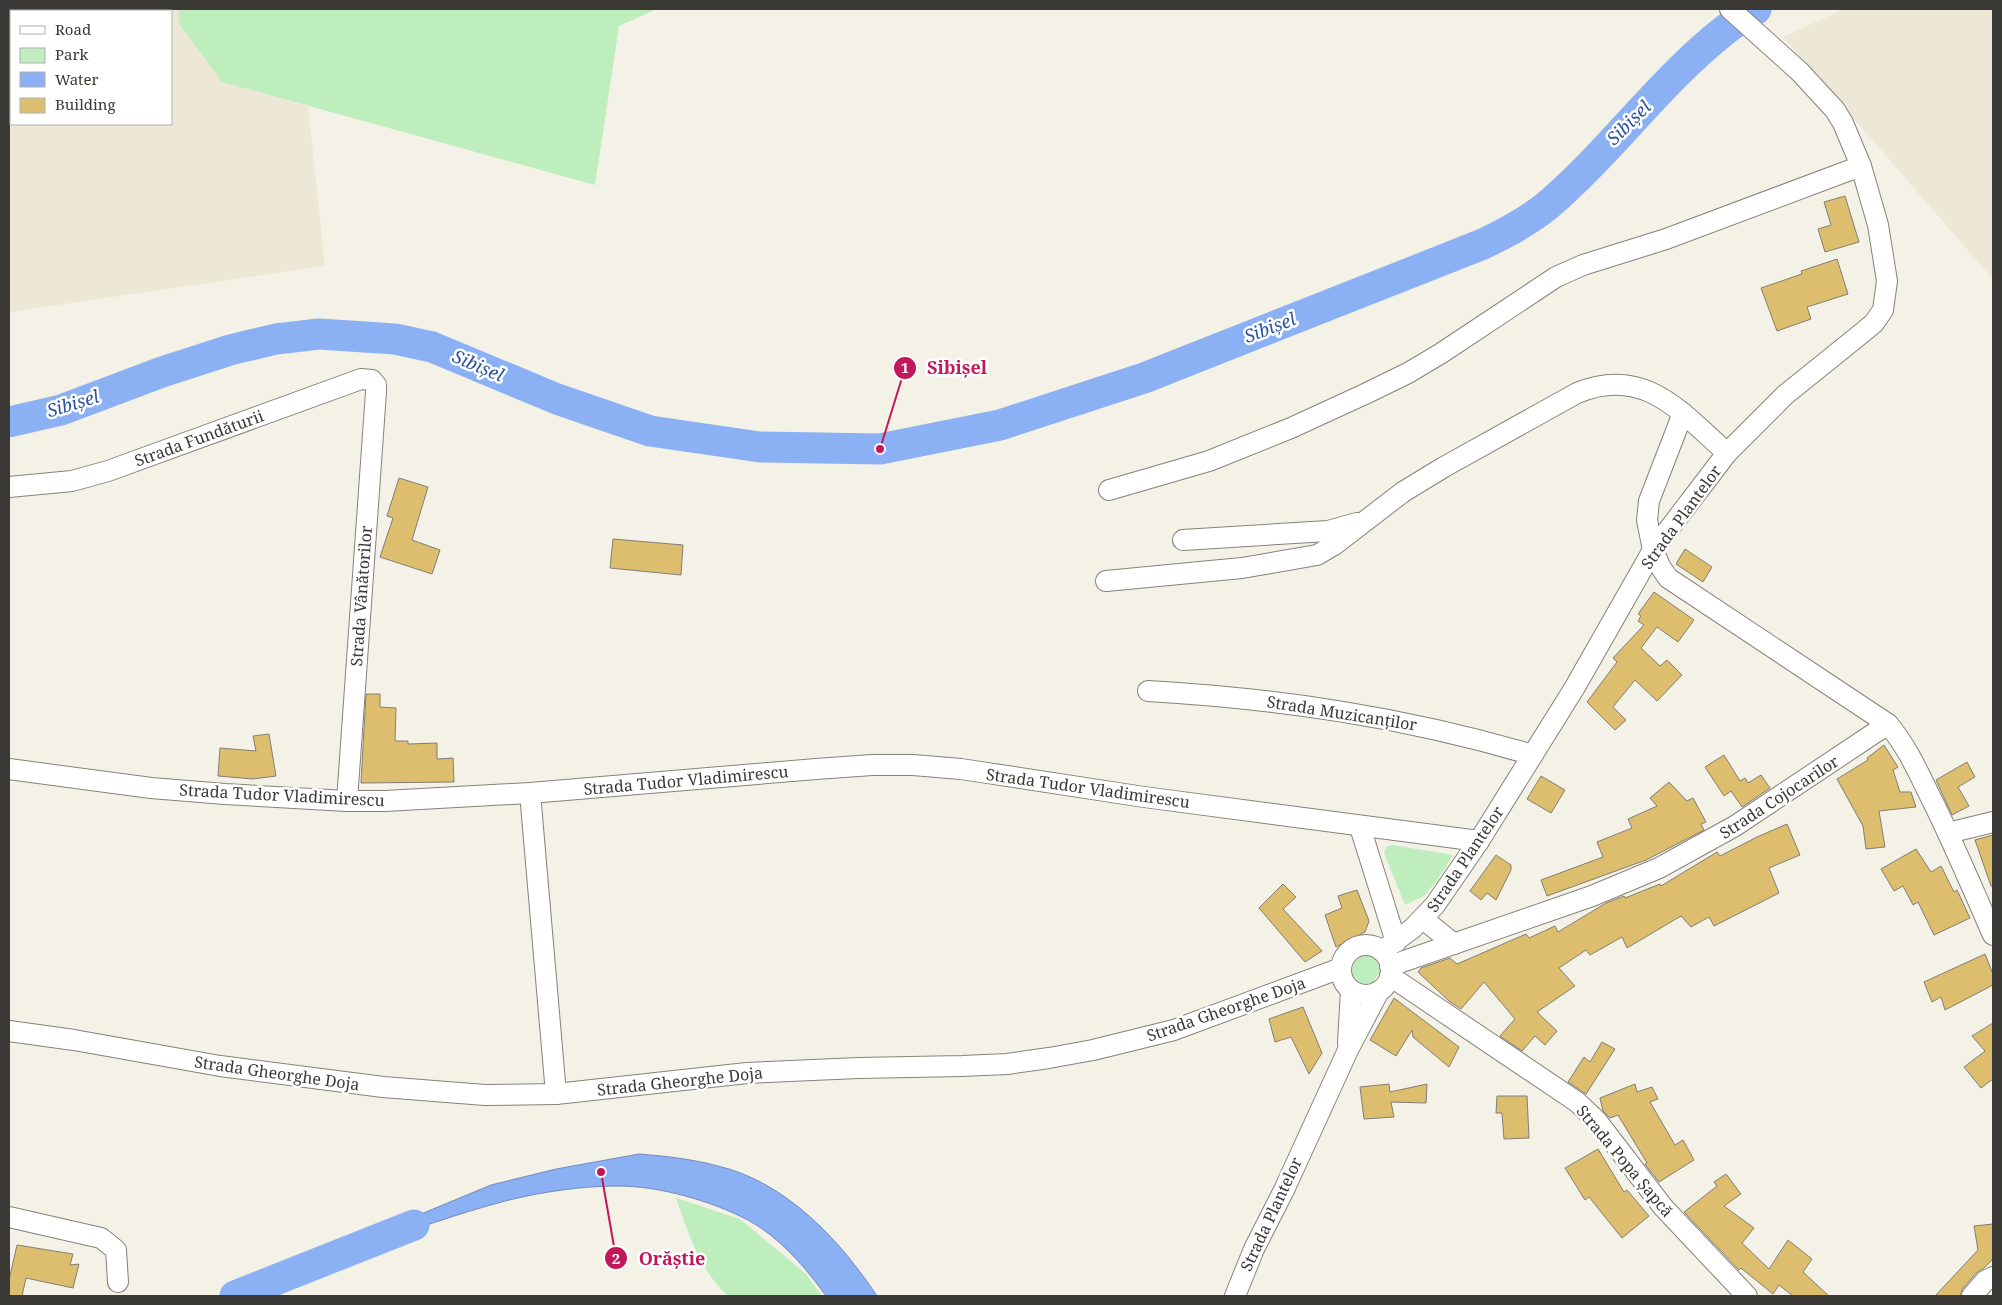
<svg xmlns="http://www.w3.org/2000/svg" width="2002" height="1305" viewBox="0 0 2002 1305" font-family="'Noto Serif',serif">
	<rect width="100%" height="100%" fill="#f4f1e7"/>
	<g fill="#ede7d5" fill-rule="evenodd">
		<path d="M9,9h170v15l43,58 86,24 17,160 -316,46zM11,11h160v113h-160z"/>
		<path d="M1844,9h149v270l-210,-242z"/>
	</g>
	<g fill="#beeebd">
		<path d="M179,9h478l-38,17 -24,159 -373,-103 -43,-58z"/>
		<path d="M1392,845l61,10 -15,24 -14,17 -19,9 -21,-52 2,-6z"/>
		<path d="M1371,952l7,4 6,9 -15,24c-31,-5 -28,-34 2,-37z"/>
		<path d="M676,1198l64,21 66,55 16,22h-94c-28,-25 -40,-63 -52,-98z"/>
	</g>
	<path fill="#8cb0f4" stroke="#738cbb" d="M639,1154c26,2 53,5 79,12 68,16 122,74 159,130h-51c-18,-25 -39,-50 -65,-68 -31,-21 -87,-38 -124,-41 -40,-4 -100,5 -139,16 -41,11 -82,26 -122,39l-4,-6 49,-22 70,-29 65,-16z"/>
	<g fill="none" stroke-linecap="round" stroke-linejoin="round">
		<g stroke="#8cb0f4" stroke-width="31">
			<path d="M9,422l52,-12 101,-38 68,-22 46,-11 43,-5 76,5 37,8 125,52 93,32 110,16 120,2 120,-24 144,-47 339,-134c23,-11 46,-23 65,-39 63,-54 112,-124 177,-175 10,-8 21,-14 31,-21"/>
			<path d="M235,1296l179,-71"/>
		</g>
	</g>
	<g fill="#ddbe6e" stroke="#827e75">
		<path d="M1845,196l14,46 -34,10 -7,-23 13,-4 -7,-23z"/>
		<path d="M1837,259l11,35 -41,13 4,12 -34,12 -16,-43 41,-14 -1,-3z"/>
		<path d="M399,478l29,9 -16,53 28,10 -8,24 -52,-17 13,-39 -6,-2z"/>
		<path d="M613,539l70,6 -2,30 -71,-7z"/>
		<path d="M1685,549l27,18 -9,15 -27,-18z"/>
		<path d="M1654,592l40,28 -16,22 -21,-15 -16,21 19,18 7,-6 15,15 -25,26 -22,-21 -22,27 13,13 -11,10 -28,-28 30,-40 -4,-4 31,-33 -6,-4 3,-5 -3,-2z"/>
		<path d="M366,694h14v13l16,1 -1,33h13v3l29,-1v16l16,-1 1,24 -93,1z"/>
		<path d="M269,734l7,42 -23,3 -35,-3 2,-28 36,3 -3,-15z"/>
		<path d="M1884,745l14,22 -5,3 7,22h11l5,15 -37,4 6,36 -19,2 -3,-23 -26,-47 31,-19 -1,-2z"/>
		<path d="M1724,755l16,26 5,-3 3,5 13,-8 9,13 -28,19 -11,-16 -7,5 -19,-29z"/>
		<path d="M1967,762l8,15 -17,10 11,19 -17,9 -16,-35z"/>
		<path d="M1541,776l24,14 -14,23 -24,-14z"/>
		<path d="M1669,782l18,19 6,-3 13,24 -5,2 3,6 -58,30 -99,36 -6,-16 62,-23 -6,-15 35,-14 -4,-9 29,-13 -7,-8z"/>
		<path d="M1787,824l13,31 -31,13 10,25 -65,33 -5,-9 -18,10 -10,-11 -54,32 -5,-11 -32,18 -4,-5 -27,18 16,18 -38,26 20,19 -12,14 -10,-9 -13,15 -22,-15 15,-17 -31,-37 -23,27 -12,-8 -31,-29 3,-4 29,-10 7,6 69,-30 3,4 26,-12 3,6 48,-29 18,-7 1,2 35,-14 1,2 56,-34 3,4 37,-19z"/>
		<path d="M1993,835v51h-2l-16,-46z"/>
		<path d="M1916,849l15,23 10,-6 13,26 3,-2 13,28 -36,17 -16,-33 -5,3 -10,-19 -9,5 -13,-22z"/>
		<path d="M1496,855l15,10v5l-15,30 -9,-7 -6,7 -11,-9z"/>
		<path d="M1283,884l13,13 -13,12 39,42 -17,11 -46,-54z"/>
		<path d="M1357,890l12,31 -4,11 -29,15 -11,-32 17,-7 -4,-12z"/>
		<path d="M1985,954l8,20v11l-48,25 -4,-13 -9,5 -8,-20z"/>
		<path d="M1394,998l65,49 -10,20 -36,-30 -1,-7 -16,26 -26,-16z"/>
		<path d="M1303,1007l19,46 -13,21 -18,-37 -16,5 -6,-23z"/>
		<path d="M1993,1023v56l-12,9 -17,-21 21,-16 -13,-15z"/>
		<path d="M1602,1042l13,7 -29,45 -18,-12 16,-25 6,5z"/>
		<path d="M1389,1084l1,8 37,-8 -1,19 -35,-1 3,15 -30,2 -4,-32z"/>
		<path d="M1635,1084l2,8 15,-5 6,12 -8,3 25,43 8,-5 11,20 -35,22 -14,-18 2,-1 -29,-48 -8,3 -7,-7 -3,-13z"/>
		<path d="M1497,1096h30l2,42 -25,1 -2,-26h-6z"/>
		<path d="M1598,1149l26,43 3,-2 22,26 -27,22 -33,-41 -4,3 -20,-32z"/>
		<path d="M1726,1174l15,20 -17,12 30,22 -12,15 27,26 19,-29 24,19 -9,13 26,24h-36l-14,-11 -6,9 -32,-26 -2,2 -55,-58 33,-26 -3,-4z"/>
		<path d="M1993,1224v35l-9,9 -8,5 -13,15 -3,8h-25l43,-46 -4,-24z"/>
		<path d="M17,1245l56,9 -3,11 9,-1 -6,24 -47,-10 -4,18h-13v-16z"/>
	</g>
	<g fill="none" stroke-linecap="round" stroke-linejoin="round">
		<defs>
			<g id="minor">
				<path d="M1683,413l-34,88 -2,19 6,30 7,16 8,12 220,146c20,24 30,48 44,76 22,44 41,90 61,135"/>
				<path d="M9,487l63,-6 36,-10 253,-92 11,1 4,5v7l-29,409"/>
				<path d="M1109,490l100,-29 82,-33 74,-34 43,-21 32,-19 116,-77 27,-12 83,-26 195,-73"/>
				<path d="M1183,540l145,-9 29,-8"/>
				<path d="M1106,581l136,-13 75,-13 17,-10 69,-53 41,-25 133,-74c67,-28 104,19 150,60"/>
				<path d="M1148,691c134,8 256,26 385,64"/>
				<path d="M9,769l142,19 74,6 122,7h38l145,-8 286,-24 56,-4h41l48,4 183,28 335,44"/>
				<path d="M530,793l26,301"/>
				<path d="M1360,827l36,115"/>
				<path d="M1948,833l45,-11"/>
				<path d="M1423,919l31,25"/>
				<circle cx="1366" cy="970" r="25"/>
				<path d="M1382,951l31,-23 22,-23 44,-64 96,-154 78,-137 74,-97 58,-58 77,-62 12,-10 9,-13 4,-29 -9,-56 -17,-59 -18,-43 -8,-13 -35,-38 -70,-63"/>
				<path d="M1390,966l202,-70 67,-28 76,-42 153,-102"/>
				<path d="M1390,976l187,126 20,19 66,86 84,89"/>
				<path d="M9,1031l65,9 146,26 163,21 102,8 71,-1 191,-21 111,-5 104,-2 45,-2 42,-6 44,-8 81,-20 167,-62"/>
				<path d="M1348,1043l3,-53"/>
				<path d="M9,1217l92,21 15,12 2,32"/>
				<path d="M1235,1296l19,-47 30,-59 64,-140 31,-59"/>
				<path d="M1972,1296l13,-15 8,-4"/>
			</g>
		</defs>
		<use href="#minor" stroke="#868279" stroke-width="22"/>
		<use href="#minor" stroke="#fff" stroke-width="20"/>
	</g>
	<g text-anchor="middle" stroke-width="5" stroke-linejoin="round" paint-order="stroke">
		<g font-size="16" fill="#3a3935" stroke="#fff">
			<text transform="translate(199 438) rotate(-20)" y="6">Strada Fundăturii</text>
			<text transform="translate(1681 517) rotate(-54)" y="6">Strada Plantelor</text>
			<text transform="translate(361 596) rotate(-86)" y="6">Strada Vânătorilor</text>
			<text transform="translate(1342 713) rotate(9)" y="6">Strada Muzicanților</text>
			<text transform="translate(686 780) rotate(-5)" y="6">Strada Tudor Vladimirescu</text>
			<text transform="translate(1088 788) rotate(8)" y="6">Strada Tudor Vladimirescu</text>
			<text transform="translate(282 795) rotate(3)" y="6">Strada Tudor Vladimirescu</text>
			<text transform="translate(1779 797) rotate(-33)" y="6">Strada Cojocarilor</text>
			<text transform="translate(1465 859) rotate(-56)" y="6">Strada Plantelor</text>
			<text transform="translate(1226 1009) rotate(-19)" y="6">Strada Gheorghe Doja</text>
			<text transform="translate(277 1073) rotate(8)" y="6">Strada Gheorghe Doja</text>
			<text transform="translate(680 1081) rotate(-6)" y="6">Strada Gheorghe Doja</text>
			<text transform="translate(1625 1161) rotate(50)" y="6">Strada Popa Șapcă</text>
			<text transform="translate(1271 1214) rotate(-65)" y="6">Strada Plantelor</text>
		</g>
		<g font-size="18" font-style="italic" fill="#2c53a2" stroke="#fff">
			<text transform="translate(1629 123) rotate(-45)" y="6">Sibișel</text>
			<text transform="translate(1270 328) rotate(-21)" y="6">Sibișel</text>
			<text transform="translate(478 366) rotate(23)" y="6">Sibișel</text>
			<text transform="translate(73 404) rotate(-17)" y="6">Sibișel</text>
		</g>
	</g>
	<path fill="none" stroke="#c2185b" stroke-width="2" d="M880 449L905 368M601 1172L616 1258"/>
	<g fill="#c2185b" stroke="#fff" stroke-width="2">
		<circle cx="880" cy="449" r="5"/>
		<circle cx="601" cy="1172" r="5"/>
		<circle cx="905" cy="368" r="12"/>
		<circle cx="616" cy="1258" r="12"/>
	</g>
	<g font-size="15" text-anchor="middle" font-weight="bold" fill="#fff">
		<text x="905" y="373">1</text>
		<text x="616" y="1264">2</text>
	</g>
	<g font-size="18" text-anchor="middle" font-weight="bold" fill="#c2185b" stroke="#fff" stroke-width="5" stroke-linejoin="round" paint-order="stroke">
		<text x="957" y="374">Sibișel</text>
		<text x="672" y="1265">Orăștie</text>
	</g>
	<rect width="2002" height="1305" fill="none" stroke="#3a3935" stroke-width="20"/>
	<rect x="10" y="10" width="162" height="115" fill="#ffffff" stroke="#b0b0ae"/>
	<rect x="20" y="26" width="25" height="8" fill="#ffffff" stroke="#b0b0ae"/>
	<text x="55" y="35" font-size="15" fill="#3a3935">Road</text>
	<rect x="20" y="48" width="25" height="15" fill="#beeebd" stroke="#b0b0ae"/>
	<text x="55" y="60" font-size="15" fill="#3a3935">Park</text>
	<rect x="20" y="72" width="25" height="15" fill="#8cb0f4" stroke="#b0b0ae"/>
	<text x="55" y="85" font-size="15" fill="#3a3935">Water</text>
	<rect x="20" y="98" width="25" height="15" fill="#ddbe6e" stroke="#b0b0ae"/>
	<text x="55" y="110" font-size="15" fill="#3a3935">Building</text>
</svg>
